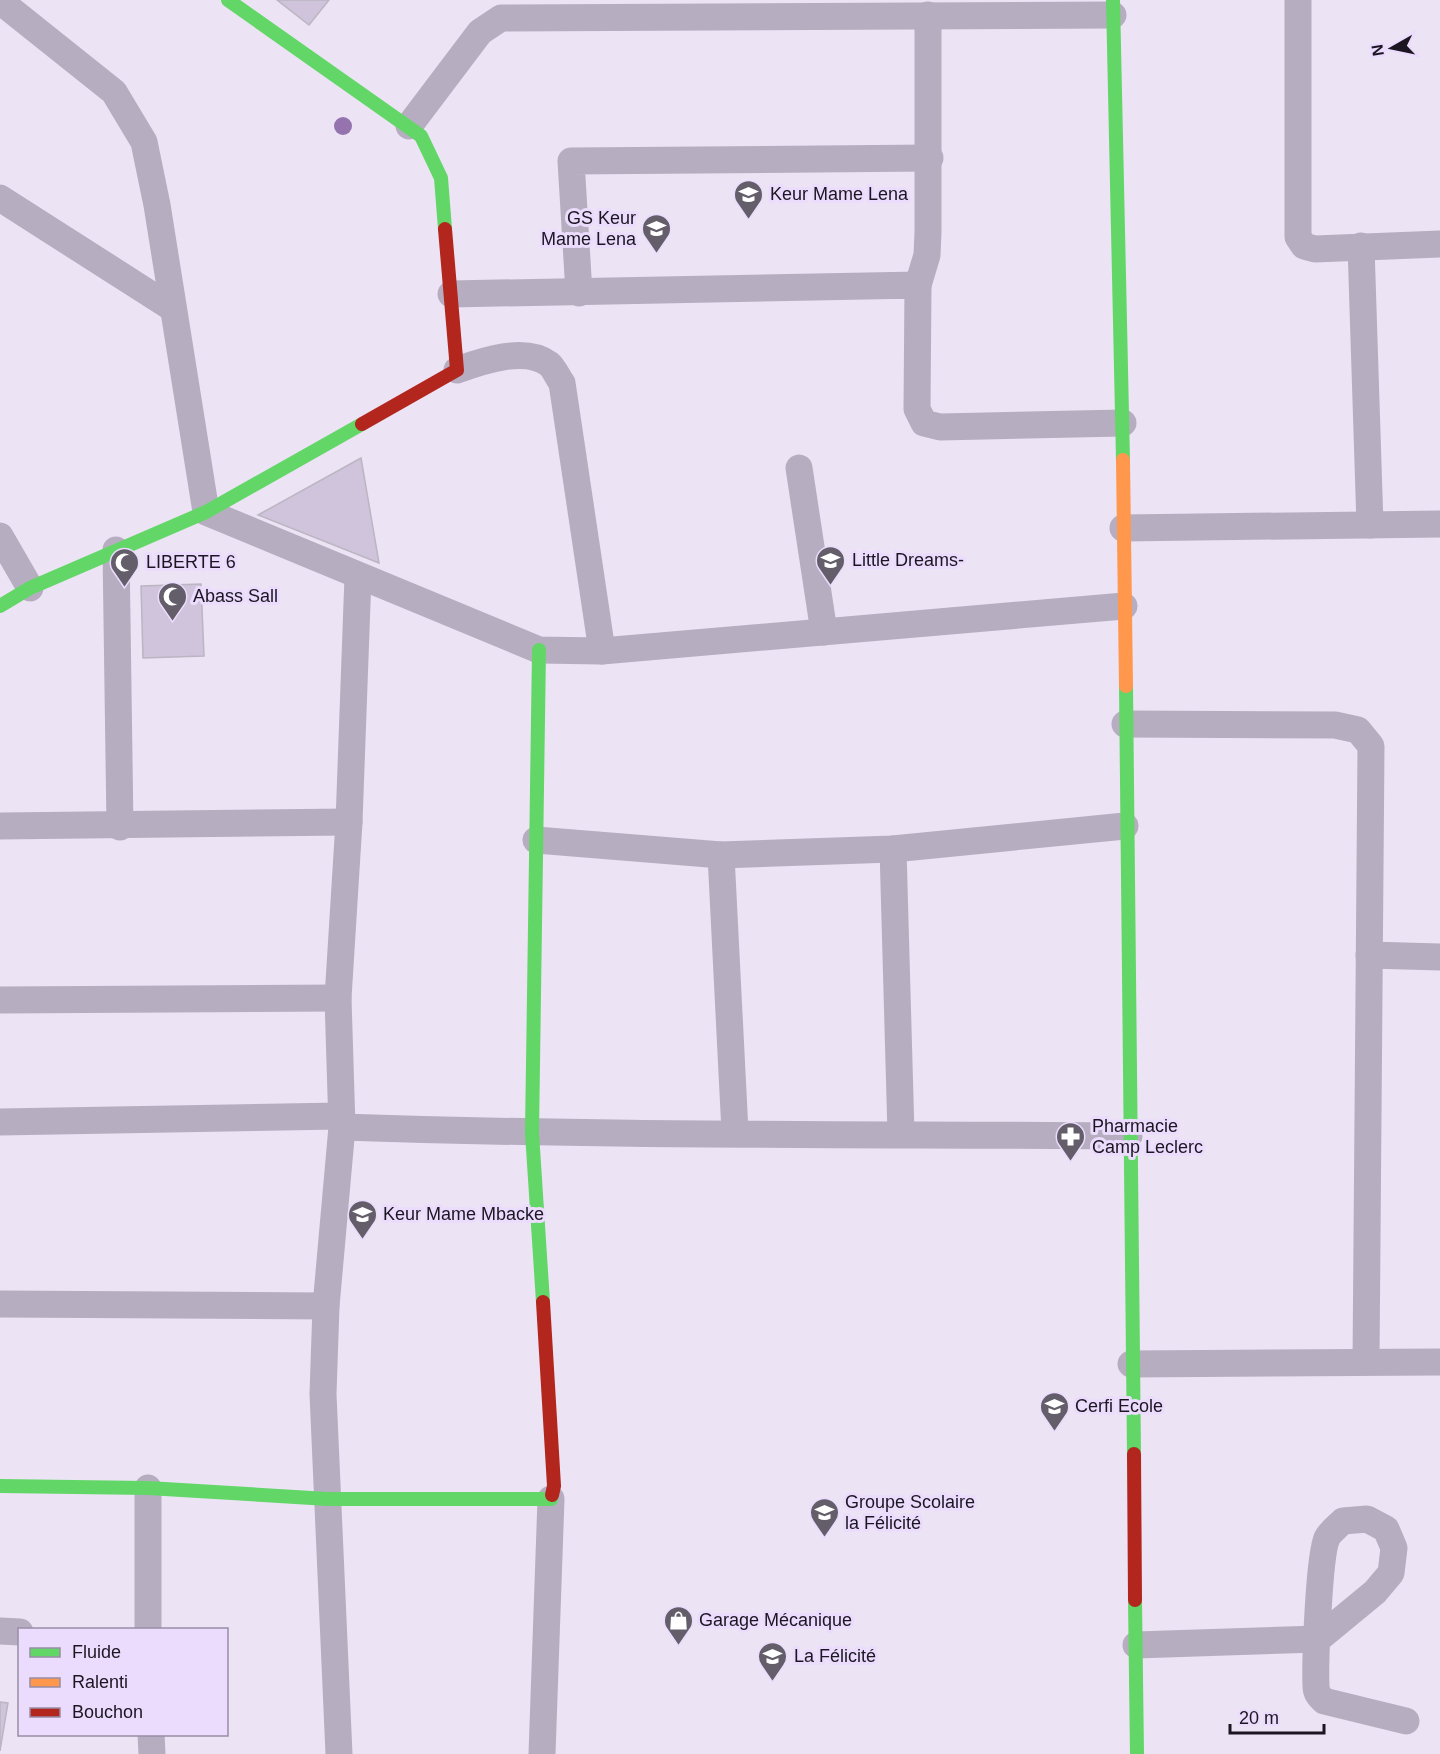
<svg xmlns="http://www.w3.org/2000/svg" width="1440" height="1754" viewBox="0 0 1440 1754" font-family="Helvetica,sans-serif">
	<rect width="100%" height="100%" fill="#ece4f5"/>
	<g fill="#cfc4db" stroke="#bcb5c2" stroke-width="1.5">
		<path d="M277,0h52l-20,25z"/>
		<path d="M361,458l18,105 -121,-48z"/>
		<path d="M201,584l3,72 -61,2 -2,-72z"/>
		<path d="M0,1702l8,1 -8,48z"/>
	</g>
	<g fill="none" stroke-linecap="round" stroke-linejoin="round">
		<g stroke="#b6aec0" stroke-width="27">
			<path d="M1298,0v237l6,9 11,3 125,-5"/>
			<path d="M0,1l114,91 30,50 13,63 49,307 333,138 63,1 522,-45"/>
			<path d="M409,126l71,-94 21,-14 612,-3"/>
			<path d="M0,198l172,110"/>
			<path d="M1361,246l9,279"/>
			<path d="M918,285l9,-30 1,-23v-217"/>
			<path d="M579,293l-8,-132 359,-3"/>
			<path d="M451,294l467,-9 -1,124 7,14 16,4 183,-4"/>
			<path d="M457,370c25,-9 68,-24 92,-6 5,4 9,14 13,19l40,268"/>
			<path d="M799,468l25,164"/>
			<path d="M1123,528l317,-4"/>
			<path d="M0,536l30,52"/>
			<path d="M116,550l4,277"/>
			<path d="M1125,724l210,1 23,5 13,16 -5,616"/>
			<path d="M0,826l349,-4"/>
			<path d="M536,840l185,15 172,-6 232,-23"/>
			<path d="M893,849l8,285"/>
			<path d="M721,855l14,277"/>
			<path d="M1369,955l71,2"/>
			<path d="M0,1000l338,-2"/>
			<path d="M0,1122l340,-6"/>
			<path d="M342,1127c262,9 525,7 787,9"/>
			<path d="M0,1304l326,2"/>
			<path d="M1131,1364l309,-2"/>
			<path d="M148,1630v-142"/>
			<path d="M0,1631l20,1"/>
			<path d="M1136,1645l182,-6 57,-47 16,-19 3,-25 -8,-19 -19,-10 -24,2c-5,5 -13,11 -16,17 -8,17 -12,125 -11,148 0,7 3,10 8,15l82,20"/>
			<path d="M151,1734l1,20"/>
			<path d="M339,1754l-16,-360 3,-88 16,-179 -4,-129 11,-176 9,-246"/>
			<path d="M542,1754l9,-255"/>
		</g>
		<g stroke="#63d668" stroke-width="14">
			<path d="M228,0l193,136 20,42 4,51"/>
			<path d="M1113,0l10,460"/>
			<path d="M0,606l30,-18 176,-76 156,-88"/>
			<path d="M539,650l-7,483 11,169"/>
			<path d="M1126,686l8,768"/>
			<path d="M0,1486l148,2 180,11h223l1,-4"/>
			<path d="M1135,1600l2,154"/>
		</g>
		<path stroke="#ff974d" stroke-width="14" d="M1123,460l3,226"/>
		<g stroke="#b3261e" stroke-width="14">
			<path d="M362,424l95,-54 -12,-141"/>
			<path d="M543,1302l11,184 -2,9"/>
			<path d="M1134,1454l1,146"/>
		</g>
	</g>
	<circle fill="#9473ae" cx="343" cy="126" r="9"/>
	<defs>
		<symbol id="school-pin" viewBox="-11 -11 22 30"><path d="M0 17L-7.5 6A9.5 9.5 0 1 1 7.5 6Z" fill="#645e6b" stroke="#ebdcfd"/><path d="M0-5L7-2L0 1L-7-2ZM-4 1L0 2.5L4 1V4Q0 6-4 4Z" fill="#fff"/></symbol>
		<symbol id="mosque-pin" viewBox="-11 -11 22 30"><path d="M0 17L-7.5 6A9.5 9.5 0 1 1 7.5 6Z" fill="#645e6b" stroke="#ebdcfd"/><path d="M3.5-4.9A6 6 0 1 0 3.5 4.9A5 5 0 1 1 3.5-4.9Z" fill="#fff"/></symbol>
		<symbol id="pharmacy-pin" viewBox="-11 -11 22 30"><path d="M0 17L-7.5 6A9.5 9.5 0 1 1 7.5 6Z" fill="#645e6b" stroke="#ebdcfd"/><path d="M-2-6h4v4h4v4h-4v4h-4v-4h-4v-4h4Z" fill="#fff"/></symbol>
		<symbol id="shop-pin" viewBox="-11 -11 22 30"><path d="M0 17L-7.5 6A9.5 9.5 0 1 1 7.5 6Z" fill="#645e6b" stroke="#ebdcfd"/><path d="M-5-2.5h2.3a2.7 3.5 0 0 1 5.4 0H5L5.5 6h-11ZM-1.5-2.5h3a1.5 2.3 0 0 0-3 0Z" fill="#fff"/></symbol>
	</defs>
	<g fill-rule="evenodd">
		<use href="#school-pin" x="732" y="178" width="33" height="45"/>
		<use href="#school-pin" x="640" y="212" width="33" height="45"/>
		<use href="#school-pin" x="814" y="544" width="33" height="45"/>
		<use href="#mosque-pin" x="108" y="546" width="33" height="45"/>
		<use href="#mosque-pin" x="156" y="580" width="33" height="45"/>
		<use href="#pharmacy-pin" x="1054" y="1120" width="33" height="45"/>
		<use href="#school-pin" x="346" y="1198" width="33" height="45"/>
		<use href="#school-pin" x="1038" y="1390" width="33" height="45"/>
		<use href="#school-pin" x="808" y="1496" width="33" height="45"/>
		<use href="#shop-pin" x="662" y="1604" width="33" height="45"/>
		<use href="#school-pin" x="756" y="1640" width="33" height="45"/>
	</g>
	<g text-anchor="middle" stroke-width="6" stroke-linejoin="round" paint-order="stroke">
		<g font-size="18" fill="#1b1621" stroke="#ebdcfd" text-anchor="start">
			<text x="770" y="200">Keur Mame Lena</text>
			<text x="636" y="224" text-anchor="end">GS Keur<tspan x="636" dy="21">Mame Lena</tspan></text>
			<text x="852" y="566">Little Dreams-</text>
			<text x="146" y="568">LIBERTE 6</text>
			<text x="193" y="602">Abass Sall</text>
			<text x="1092" y="1132">Pharmacie<tspan x="1092" dy="21">Camp Leclerc</tspan></text>
			<text x="383" y="1220">Keur Mame Mbacke</text>
			<text x="1075" y="1412">Cerfi Ecole</text>
			<text x="845" y="1508">Groupe Scolaire<tspan x="845" dy="21">la Félicité</tspan></text>
			<text x="699" y="1626">Garage Mécanique</text>
			<text x="794" y="1662">La Félicité</text>
		</g>
	</g>
	<rect x="18" y="1628" width="210" height="108" fill="#ebdcfd" stroke="#988da5" stroke-width="1.5"/>
	<rect x="30" y="1648" width="30" height="9" fill="#63d668" stroke="#988da5" stroke-width="1.5"/>
	<text x="72" y="1658" font-size="18" fill="#1b1621">Fluide</text>
	<rect x="30" y="1678" width="30" height="9" fill="#ff974d" stroke="#988da5" stroke-width="1.5"/>
	<text x="72" y="1688" font-size="18" fill="#1b1621">Ralenti</text>
	<rect x="30" y="1708" width="30" height="9" fill="#b3261e" stroke="#988da5" stroke-width="1.5"/>
	<text x="72" y="1718" font-size="18" fill="#1b1621">Bouchon</text>
	<g transform="translate(1392 48) rotate(261)" stroke="#ebdcfd" stroke-width="4.5" paint-order="stroke">
	<path d="M0-4.5L10 22L0 15L-10 22Z" fill="#1b1621"/>
	<text y="-9" font-size="16" font-weight="bold" text-anchor="middle" fill="#1b1621">N</text>
	</g>
	<path d="M1230 1724v9h94v-9" fill="none" stroke="#1b1621" stroke-width="3"/>
	<text x="1239" y="1724" font-size="18" fill="#1b1621" stroke="#ebdcfd" stroke-width="4.5" paint-order="stroke">20 m</text>
</svg>
